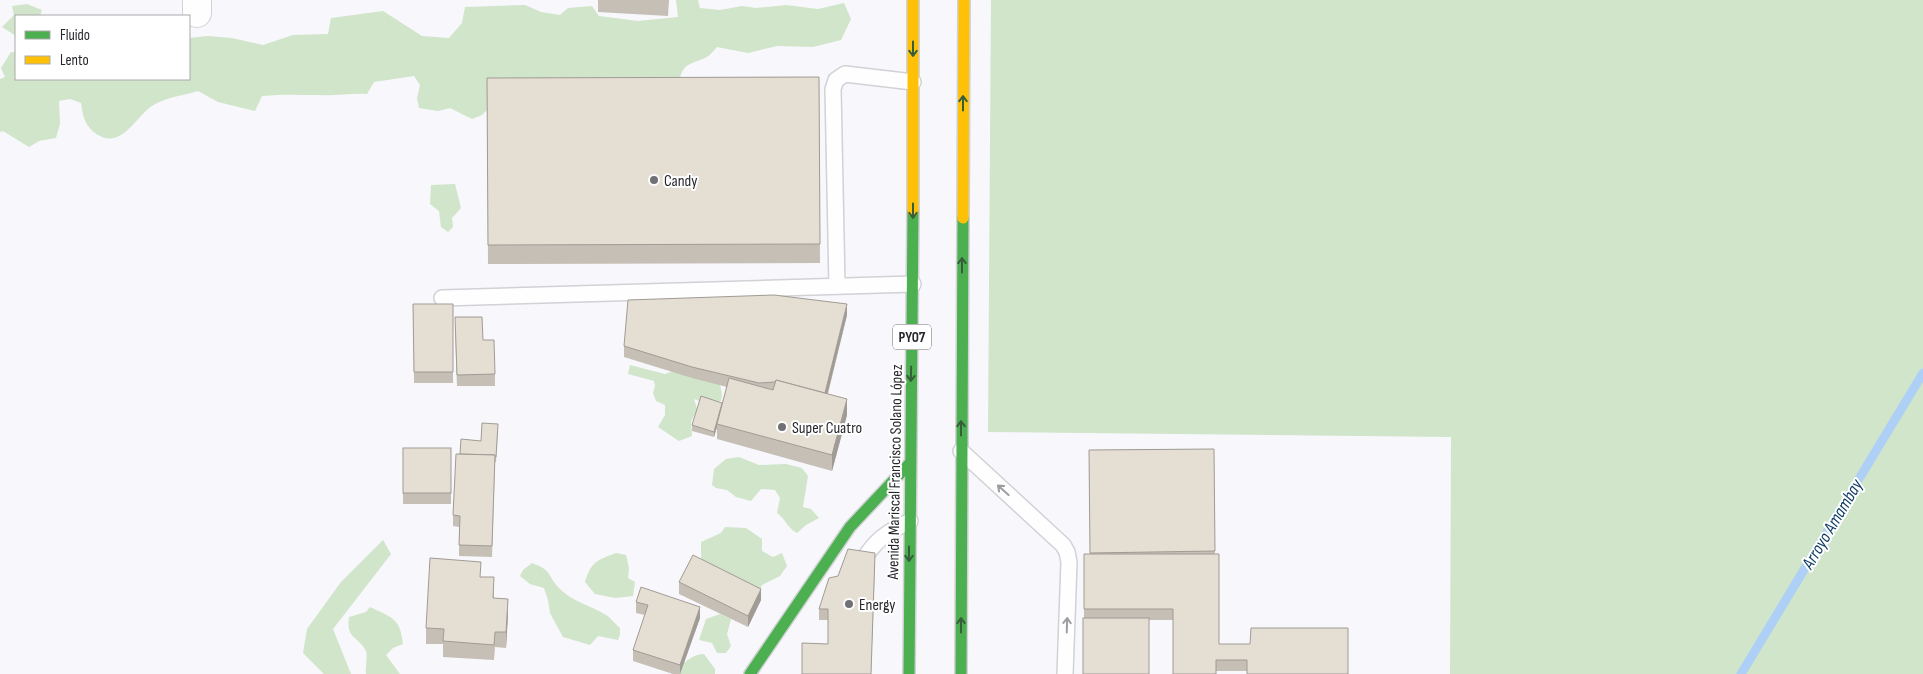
<svg xmlns="http://www.w3.org/2000/svg" width="1923" height="674" viewBox="0 0 1923 674" font-family="'Sofia Sans Condensed',sans-serif">
	<rect width="100%" height="100%" fill="#f7f7fc"/>
	<g fill="#d0e5c9">
		<path d="M676,0h22l2,8 20,2 22,-4 14,2 30,-3 32,4 26,-6 7,16 -10,21 -28,7 -36,-1 -29,7 -31,-6c-4,4 -7,9 -12,11 -16,7 -22,5 -26,24l-188,24 -9,9 -10,4 -22,-11 -12,3 -19,-3 -2,-10 3,-13 -6,-9 -40,6 -7,12c-16,-1 -31,2 -47,1 -20,0 -38,-1 -58,1l-7,15 -37,-9 -20,-11c-13,4 -29,6 -41,12 -20,9 -33,47 -59,32 -13,-8 -15,-18 -17,-32l-11,-4 -11,2 1,23 -4,14 -17,3 -10,6 -26,-16 -3,1v-53l5,-2 -4,-9 10,-16h5v27h173v-41l19,-2 24,2 31,7 30,-10 35,-1 3,-16 52,-7 39,25 27,2 13,-15 3,-16 60,-2 16,7 19,3 8,-7 24,-2 7,10 39,5 40,-4z"/>
		<path d="M991,0h932v674h-473l1,-237 -463,-5z"/>
		<path d="M27,4l15,6 -2,6h-24v20l-14,-9 12,-12 -2,-9z"/>
		<path d="M455,184l6,24 -9,10 1,9 -5,5 -7,-5 -2,-16 -9,-7 1,-19z"/>
		<path d="M630,365l35,9 13,-5 14,9 27,2 3,14 -1,7 -16,2 -11,-4 3,10 -6,13 1,14 -13,5 -21,-14 7,-12v-10l-9,-4 -3,-8 2,-7 -1,-5 -26,-7z"/>
		<path d="M739,457l20,8 27,-1 16,4 6,8 -5,31 8,2 8,9 -13,7 -9,8c-10,-5 -11,-14 -20,-20l3,-15 -5,-8 -14,-1 -10,12 -15,-4 -9,-7 -11,-2 -4,-3 2,-16 12,-10z"/>
		<path d="M725,527l21,1 16,11v12l11,6 9,-4 5,13 -7,10 -18,9 -3,7 -39,-13 -19,-21v-16l20,-9z"/>
		<path d="M383,540l8,14 -58,75 18,45h-27l-21,-21 4,-24 34,-47z"/>
		<path d="M616,553l10,2 3,13 -1,10 7,4 -2,14 -18,2 -20,-4 -10,-12c6,-20 12,-22 31,-29z"/>
		<path d="M532,563c21,8 14,11 27,25 13,14 31,17 47,27 5,3 9,9 14,13v6l-2,6 -20,-4 -8,9 -27,-8 -13,-24 -2,-13 -4,-12 -14,-4 -10,-8 3,-6z"/>
		<path d="M370,607c23,11 30,11 33,37l-10,4 -7,7 14,19h-34c-1,-6 2,-20 0,-23 -8,-16 -20,-11 -17,-34l17,-5z"/>
		<path d="M720,614l11,5 -4,15 4,12 -5,7h-9l-5,-10 -13,-3 7,-21z"/>
		<path d="M704,654l11,15v5h-44c12,-8 17,-19 33,-20z"/>
	</g>
	<g fill="none" stroke-linecap="round" stroke-linejoin="round">
		<path stroke="#aed0f6" stroke-width="9" d="M1741,674l182,-301"/>
		<defs>
			<g id="lane">
				<path d="M837,286l-4,-197 3,-9 9,-6 68,8"/>
				<path d="M442,298l471,-14"/>
				<path d="M961,451l102,94 4,7 2,10 -4,112"/>
				<path d="M862,562c13,-22 25,-30 48,-41"/>
			</g>
			<path id="street" d="M197,13v-13"/>
			<g id="fast">
				<path d="M750,674l100,-147 60,-64"/>
				<path d="M909,674l4,-463"/>
				<path d="M961,674l2,-456"/>
			</g>
			<g id="slow">
				<path d="M913,0v211"/>
				<path d="M963,218l1,-218"/>
			</g>
		</defs>
		<use href="#lane" stroke="#d1d2d6" stroke-width="18"/>
		<use href="#street" stroke="#d1d2d6" stroke-width="30"/>
		<use href="#fast" stroke="#d1d2d6" stroke-width="14"/>
		<use href="#slow" stroke="#d1d2d6" stroke-width="14"/>
		<use href="#lane" stroke="#fefeff" stroke-width="15"/>
		<use href="#street" stroke="#fefeff" stroke-width="28"/>
		<use href="#fast" stroke="#4caf50" stroke-width="11"/>
		<use href="#slow" stroke="#ffc107" stroke-width="11"/>
	</g>
	<g fill="#c5bfb5">
		<path d="M598,0h71l-1,16 -70,-4z"/>
		<path d="M819,77l1,186 -332,1 -1,-186z"/>
		<path d="M413,304h40v79h-39z"/>
		<path d="M847,315l-19,79 19,21 -15,56 -115,-32v-12l-3,10 -22,-6v-6l30,-22 5,-16 -35,-9 -68,-21v-11z"/>
		<path d="M455,328l28,12 12,34v12h-38z"/>
		<path d="M498,430l-2,32h-1l-3,95 -33,-1v-29l-6,-1v-11l7,-61z"/>
		<rect x="403" y="448" width="48" height="56"/>
		<path d="M1214,449l1,105 4,90h31l98,-16 -101,43h-31l-43,-51h-24l-65,-2v-64h6l-1,-104z"/>
		<path d="M875,564l-4,110h-69l26,-30v-24h-9v-11z"/>
		<path d="M481,577l13,16v5l14,17 -2,33 -11,-1 -1,13 -51,-3v-13h-17v-16z"/>
		<path d="M679,582l82,18 -13,27 -69,-33z"/>
		<path d="M636,602l64,16 -20,56h-7l-40,-13v-11l12,-35 -9,-2z"/>
	</g>
	<g fill="#a09b94">
		<path d="M847,304v11l-23,92v-11z"/>
		<path d="M847,399v16l-15,56v-16z"/>
		<path d="M722,403l-5,21v3l-3,10v-5z"/>
		<path d="M761,589v11l-13,27v-11z"/>
		<path d="M508,599v16l-2,33v-16z"/>
		<path d="M700,607v11l-20,56v-9z"/>
	</g>
	<g fill="#e5ded3" stroke="#a09b94">
		<path d="M819,77l1,167 -332,1 -1,-167z"/>
		<path d="M774,295l73,9 -22,89 -49,-13 -1,2 -16,1 -67,-16 -68,-21 4,-46z"/>
		<path d="M413,304h40v68h-39z"/>
		<path d="M455,317h27l1,23h11l1,34 -38,1z"/>
		<path d="M729,378l44,12 3,-10 71,19 -15,56 -115,-31z"/>
		<path d="M701,396l21,7 -8,29 -22,-7z"/>
		<path d="M482,423l16,1 -2,33 -1,-1v-1l-35,-1 1,-15 20,2z"/>
		<rect x="403" y="448" width="48" height="45"/>
		<path d="M1214,449l1,102 -125,2 -1,-103z"/>
		<path d="M456,454l39,1 -3,91 -33,-1 1,-29 -7,-1z"/>
		<path d="M848,549l27,4 -4,121h-69v-31l26,1v-35h-9l10,-31 9,-2z"/>
		<path d="M1084,554h135v90h31l1,-16h97v46h-101v-14h-31v14h-43v-65h-89z"/>
		<path d="M693,555l68,34 -13,27 -69,-34z"/>
		<path d="M430,558l51,4 -1,15h14l-1,21 15,1 -2,33h-11l-1,13 -51,-4 1,-12 -18,-1z"/>
		<path d="M641,587l59,20 -20,58 -47,-15 15,-45 -12,-3z"/>
		<rect x="1083" y="618" width="66" height="56"/>
	</g>
	<defs><path id="oneway-shaft" d="M-6 0H5M1.5-3L5.5 0L1.5 3" fill="none" stroke-width="1.6" stroke-linecap="round" stroke-linejoin="round" transform="scale(1.25)"/></defs>
	<g stroke="#365e3a">
		<use href="#oneway-shaft" transform="translate(913 49) rotate(90)"/>
		<use href="#oneway-shaft" transform="translate(963 103) rotate(-90)"/>
		<use href="#oneway-shaft" transform="translate(913 211) rotate(90)"/>
		<use href="#oneway-shaft" transform="translate(962 265) rotate(-90)"/>
		<use href="#oneway-shaft" transform="translate(911 374) rotate(91)"/>
		<use href="#oneway-shaft" transform="translate(961 428) rotate(-90)"/>
		<use href="#oneway-shaft" transform="translate(909 554) rotate(90)"/>
		<use href="#oneway-shaft" transform="translate(961 625) rotate(-90)"/>
	</g>
	<g stroke="#9d9ea0">
		<use href="#oneway-shaft" transform="translate(1003 490) rotate(-138)"/>
		<use href="#oneway-shaft" transform="translate(1067 625) rotate(-88)"/>
	</g>
	<g fill="#707075" stroke="#fff" stroke-width="2">
		<circle cx="654" cy="180" r="5"/>
		<circle cx="782" cy="427" r="5"/>
		<circle cx="849" cy="604" r="5"/>
	</g>
	<g text-anchor="middle" stroke-width="4" stroke-linejoin="round" paint-order="stroke">
		<rect fill="#fff" stroke="#68686b" stroke-width="1" x="893" y="324.5" width="38" height="25" rx="4"/>
		<g font-size="15" font-weight="bold" fill="#27282c">
			<text x="912" y="342">PY07</text>
		</g>
		<g font-size="16" fill="#27282c" stroke="#fff" text-anchor="start">
			<text x="664" y="186">Candy</text>
			<text x="792" y="433">Super Cuatro</text>
			<text x="859" y="610">Energy</text>
		</g>
		<g font-size="16" fill="#27282c" stroke="#fff">
			<text transform="translate(894 472) rotate(-89)" y="6">Avenida Mariscal Francisco Solano López</text>
		</g>
		<g font-size="18" font-style="italic" fill="#123e67" stroke="#fff">
			<text transform="translate(1832 524) rotate(-59)" y="6">Arroyo Amambay</text>
		</g>
	</g>
	<rect x="15" y="15" width="175" height="65" fill="#ffffff" stroke="#a9a9ab"/>
	<rect x="25" y="31" width="25" height="8" fill="#4caf50" stroke="#a9a9ab"/>
	<text x="60" y="40" font-size="15" fill="#27282c">Fluido</text>
	<rect x="25" y="56" width="25" height="8" fill="#ffc107" stroke="#a9a9ab"/>
	<text x="60" y="65" font-size="15" fill="#27282c">Lento</text>
</svg>
